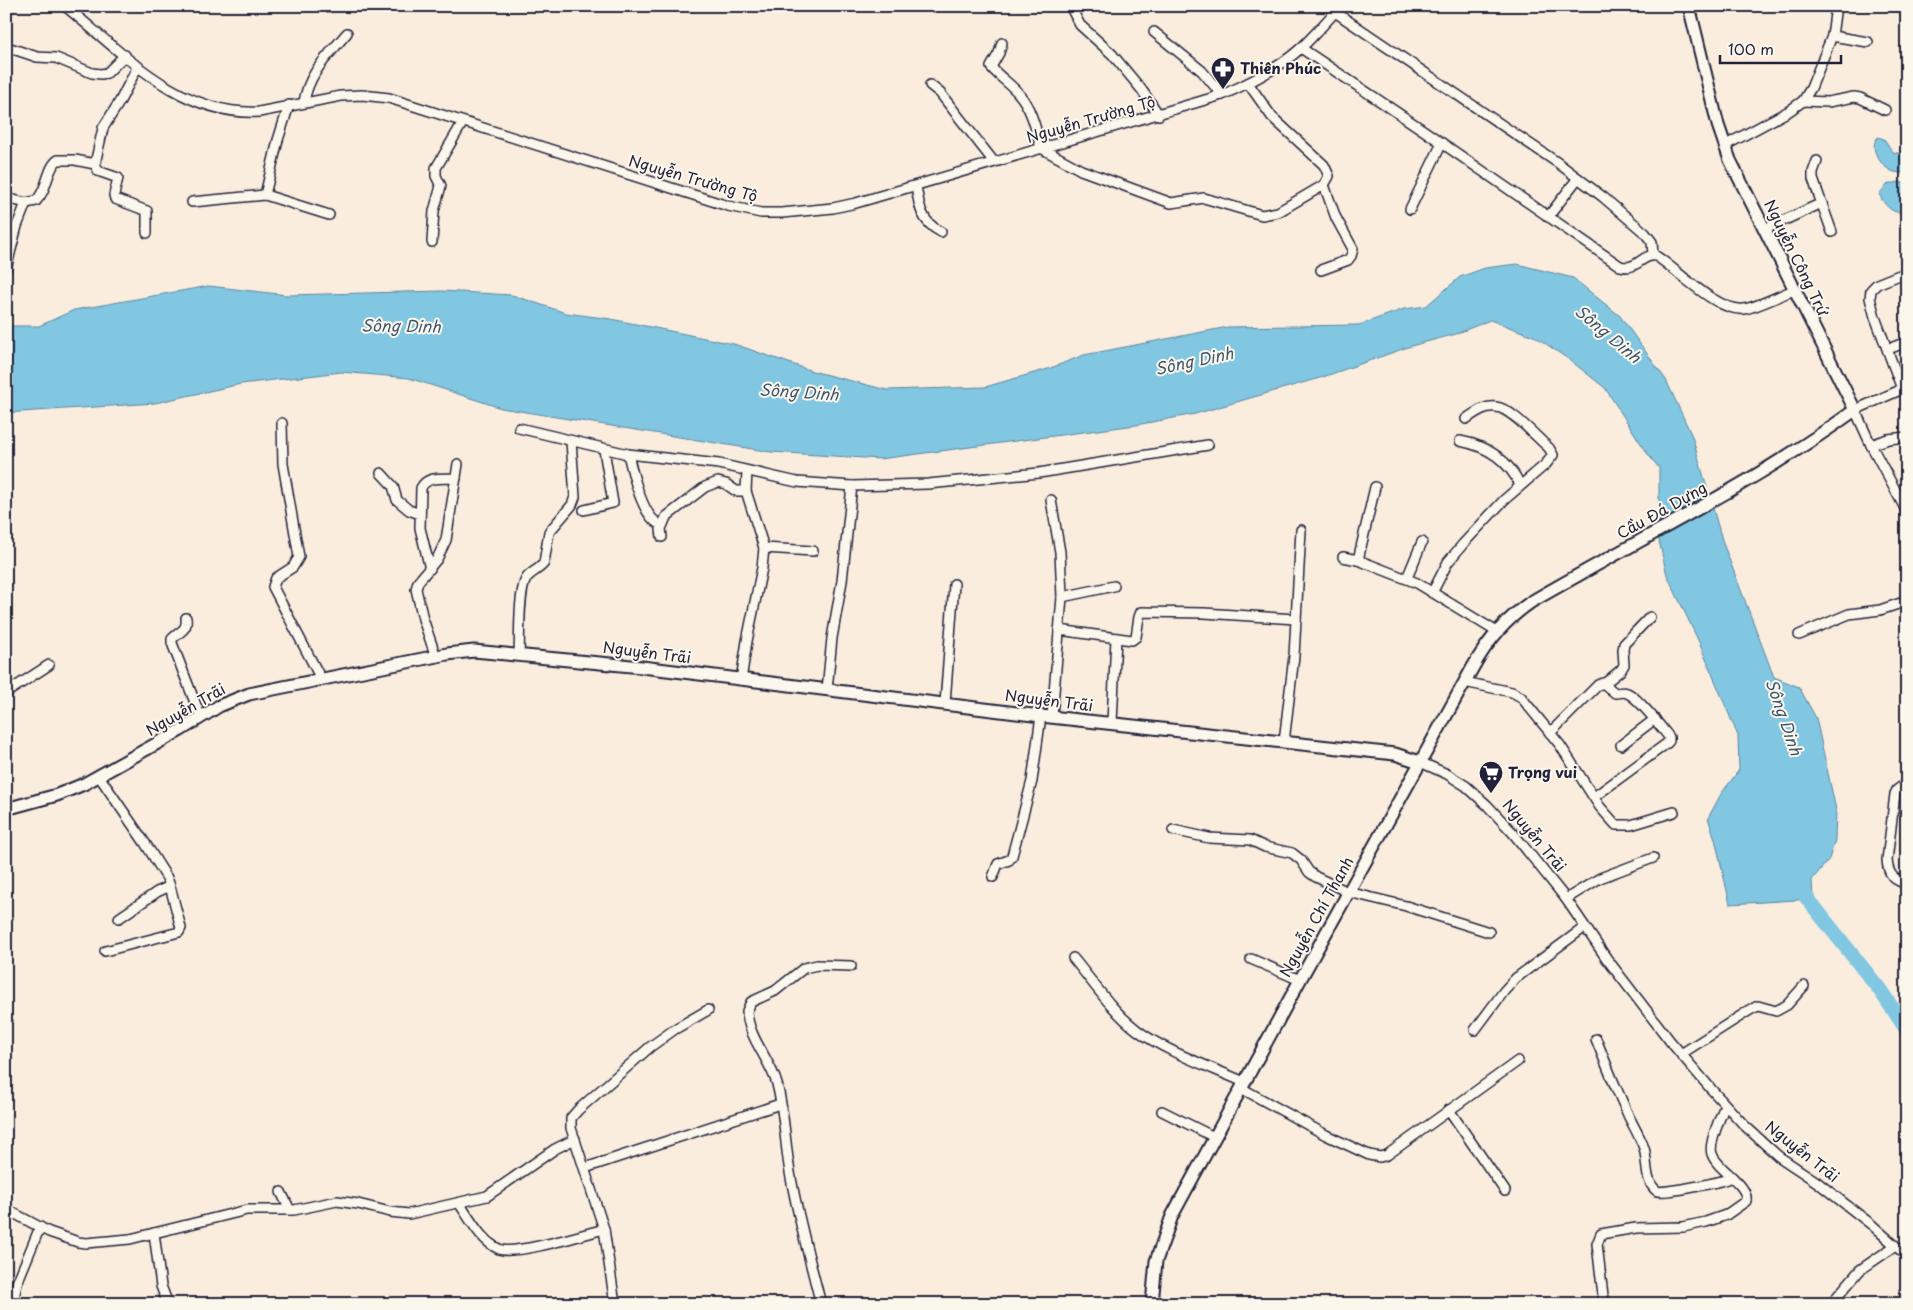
<svg xmlns="http://www.w3.org/2000/svg" width="1913" height="1310" viewBox="0 0 1913 1310" font-family="'Playpen Sans',sans-serif">
	<rect width="100%" height="100%" fill="#faedde"/>
	<filter id="ink" filterUnits="userSpaceOnUse"><feTurbulence type="fractalNoise" baseFrequency=".02" numOctaves="2"/><feDisplacementMap in="SourceGraphic" scale="10" xChannelSelector="R" yChannelSelector="G"/><feConvolveMatrix kernelMatrix="1 2 1 2 8 2 1 2 1" color-interpolation-filters="sRGB"/></filter>
	<g filter="url(#ink)">
		<g fill="#81c7e2" stroke="#5b859f">
			<path d="M1878,137l6,2 9,13 14,3v18c-4,0 -9,0 -13,-1 -12,-4 -27,-24 -16,-35z"/>
			<path d="M1899,182l8,2v28c-15,3 -22,-6 -28,-18l9,-10z"/>
			<path d="M1517,264l56,14 47,38 46,64 26,56 31,107 51,134 25,10 17,31 20,92 -1,30 -6,19 -17,21 1,19 -83,5 -15,-65 -7,-21 13,-24 18,-24 -1,-34 -40,-96 -31,-65 -8,-34v-73l-12,-15 -42,-65 -34,-27 -35,-24 -46,-17 -34,14 -45,12 -88,31 -128,37 -59,11 -256,34 -109,-7 -270,-44 -92,-30 -68,-6 -100,12 -86,19 -149,10v-87h33l35,-16 135,-24 78,9 155,-4 70,4 54,18 45,6 123,25 78,27 75,19 98,-3 63,-18 36,-14 144,-28 131,-2 45,-16 22,-3 34,-29 25,-9z"/>
		</g>
		<g fill="none" stroke-linecap="round" stroke-linejoin="round">
			<path stroke="#81c7e2" stroke-width="15" d="M1796,884l84,106 27,40"/>
			<defs>
				<g id="minor">
					<path d="M65,6c58,47 114,110 194,106l82,-16 21,-1 27,3 339,108 33,7h21l51,-5 23,-5 366,-108c28,-12 56,-26 79,-47 14,-13 26,-28 40,-42"/>
					<path d="M1070,6l10,19 32,29 29,35 18,26"/>
					<path d="M6,9l3,-3"/>
					<path d="M1335,12l223,151 45,34 42,36 7,9 1,13"/>
					<path d="M1154,32l48,39 20,24"/>
					<path d="M1832,36l36,6"/>
					<path d="M1002,43l-3,10 -8,14c8,10 20,17 28,27 13,15 17,36 22,54l40,22 90,33 33,-5 58,17 16,-3 46,-27 5,-9 -5,-11 -52,-48 -24,-34"/>
					<path d="M10,48l27,9 19,1 36,15 9,1 6,-1 18,-18"/>
					<path d="M1301,48l125,84 194,134c18,5 22,-13 36,-10 22,14 61,56 88,53 16,-3 34,-13 50,-19"/>
					<path d="M138,66l-18,35 -17,27 -8,36 3,7 20,7 -4,17 1,4 32,12v22"/>
					<path d="M930,85l10,8 54,69"/>
					<path d="M1803,101l25,1 26,-5 6,1 25,12"/>
					<path d="M304,102c5,-30 24,-46 43,-69"/>
					<path d="M1724,146l65,-35 14,-10 8,-13 21,-52 4,-30"/>
					<path d="M1817,161l-4,11v7l19,53"/>
					<path d="M916,186c3,20 5,36 25,46"/>
					<path d="M265,195l13,-55 11,-35"/>
					<path d="M6,198l20,5 10,-2c12,-11 11,-34 22,-41h17l20,4"/>
					<path d="M192,202l73,-7 64,20"/>
					<path d="M1410,209l32,-66"/>
					<path d="M1548,217l30,-39"/>
					<path d="M1765,229l57,-26"/>
					<path d="M432,242l2,-31 7,-25 -5,-10v-8l27,-46"/>
					<path d="M6,269l11,-43 9,-23"/>
					<path d="M1321,270l27,-10 3,-4 2,-7 -17,-31 -12,-33"/>
					<path d="M1888,349l19,-7"/>
					<path d="M1907,387l-52,23 16,35 36,67"/>
					<path d="M1902,389l-27,-72 -5,-19 1,-8 6,-6 30,-12"/>
					<path d="M282,423l1,41 16,93 -6,10 -17,11 -3,9 48,92"/>
					<path d="M519,428l109,26 91,10 78,18 55,4 76,-2 111,-11 169,-28"/>
					<path d="M1460,441c27,5 48,18 60,44"/>
					<path d="M1871,445l17,-6 19,-2"/>
					<path d="M628,454c4,17 15,67 34,71"/>
					<path d="M381,473l12,13 4,14 12,10 11,4"/>
					<path d="M1375,487l-17,73 59,23 80,49"/>
					<path d="M1051,500l9,52 2,45 -10,119"/>
					<path d="M584,510l29,-7 -9,-53"/>
					<path d="M662,537l-1,-8 5,-12 39,-30 13,-5 8,2 10,7h10"/>
					<path d="M764,548l49,3"/>
					<path d="M1343,557l15,3"/>
					<path d="M430,569l-10,-41 1,-40c6,-13 23,-9 35,-10"/>
					<path d="M1407,578l15,-36"/>
					<path d="M1432,593l16,-31 15,-18 41,-44 42,-36 7,-9 -4,-7c-12,-10 -38,-40 -53,-41 -11,-2 -21,6 -30,12"/>
					<path d="M1062,597l52,-11"/>
					<path d="M186,618c2,12 -6,13 -14,21v4l29,75"/>
					<path d="M1059,630l73,10 4,-3 3,-20 2,-5 63,1 92,6"/>
					<path d="M1799,635l50,-21 31,-4 27,-9"/>
					<path d="M519,655c1,-18 -1,-61 7,-76 4,-7 13,-9 18,-16l5,-31 23,-27 3,-8 -4,-56"/>
					<path d="M436,657l-13,-38 -7,-30 2,-7 19,-23 9,-19 12,-76"/>
					<path d="M741,680l6,-39 15,-73 2,-20 -18,-57 1,-20"/>
					<path d="M1464,682l48,10 9,5 39,48 40,62 16,18h15l43,-13"/>
					<path d="M1604,684l17,-14 3,-5 -1,-15 1,-6 26,-27"/>
					<path d="M827,690l5,-52 10,-57 10,-95"/>
					<path d="M6,693l43,-28"/>
					<path d="M945,703l9,-119"/>
					<path d="M1112,723l4,-85"/>
					<path d="M1550,733l48,-48 5,-2 12,10c4,0 8,-2 12,0 11,4 34,34 42,44v4l-3,3 -72,53"/>
					<path d="M1284,742l10,-86 7,-126"/>
					<path d="M1621,745l34,-26"/>
					<path d="M1420,762l27,12 19,12 21,19 26,28 53,66 41,60 63,82 41,48 33,36 34,31 39,26 55,43 35,31"/>
					<path d="M99,776l46,67 22,35 3,8 -13,6 -38,26"/>
					<path d="M1907,783l-10,7 -2,4 -8,66c1,15 7,20 20,24"/>
					<path d="M1173,830l36,8 41,2 15,7 27,6 9,7 8,12 7,5 32,15 58,14 83,26"/>
					<path d="M993,877l5,-13 11,-4 3,-4 20,-75 9,-65"/>
					<path d="M1566,899l34,-21 53,-20"/>
					<path d="M105,951l74,-19 2,-4 -11,-42"/>
					<path d="M1073,958c20,24 39,53 64,72 29,22 74,37 107,52"/>
					<path d="M1251,959l49,21"/>
					<path d="M1475,1030l29,-39 12,-13 69,-51"/>
					<path d="M1596,1039c10,26 21,52 33,78 5,10 11,20 15,31 4,13 0,34 13,43 5,3 67,-9 75,-14"/>
					<path d="M1681,1054l69,-44 8,-4 18,5 11,-6 17,-19"/>
					<path d="M1241,1088l85,47 43,20 11,2 7,-2 131,-94"/>
					<path d="M1449,1110l56,81"/>
					<path d="M1162,1111l52,26"/>
					<path d="M585,1168l195,-64"/>
					<path d="M281,1192l9,18"/>
					<path d="M459,1203c11,16 22,38 40,46 15,7 86,-15 105,-20"/>
					<path d="M6,1209l43,23 29,10 8,1 44,-4 117,-29h47l43,-9 21,3 32,8 19,2 78,-18 68,-47 20,-10"/>
					<path d="M154,1233l7,53 7,18"/>
					<path d="M13,1304l4,-21 23,-56"/>
					<path d="M615,1304l-11,-75 -33,-101v-10l7,-8 72,-63 25,-18 33,-19"/>
					<path d="M821,1304c-11,-42 -22,-83 -30,-126 -6,-31 -6,-63 -14,-94 -7,-25 -29,-46 -30,-73l4,-9 24,-11 29,-23 13,-3 34,1"/>
					<path d="M1604,1304l-7,-60 4,-10 35,-6 47,-1 23,-5 20,-7 20,-14c3,-17 -29,-31 -34,-47 -4,-10 9,-38 13,-49"/>
					<path d="M1835,1304l1,-6 24,-28 35,-24"/>
				</g>
				<g id="major">
					<path d="M6,809l51,-14 27,-11 97,-54 38,-24 30,-12 198,-40 27,-3 168,16 399,49 354,38 25,8"/>
					<path d="M1152,1304l4,-43 16,-45 128,-236 173,-313c15,-27 33,-48 58,-65 108,-63 223,-118 324,-192l-125,-250 -12,-35 -29,-119"/>
				</g>
			</defs>
			<use href="#minor" stroke="#22223b" stroke-width="12"/>
			<use href="#major" stroke="#22223b" stroke-width="15"/>
			<use href="#minor" stroke="#fbf7ec" stroke-width="9"/>
			<use href="#major" stroke="#fbf7ec" stroke-width="11"/>
		</g>
	</g>
	<defs>
		<symbol id="pharmacy-pin" viewBox="-11 -11 22 30"><path d="M0 17L-7.5 6A9.5 9.5 0 1 1 7.5 6Z" fill="#22223b" stroke="#fbf7ec"/><path d="M-2-6h4v4h4v4h-4v4h-4v-4h-4v-4h4Z" fill="#fff"/></symbol>
		<symbol id="supermarket-pin" viewBox="-11 -11 22 30"><path d="M0 17L-7.5 6A9.5 9.5 0 1 1 7.5 6Z" fill="#22223b" stroke="#fbf7ec"/><path d="M-6-5.5h2.5l.6 2H6L4.5 2H-2.5L-4.4-4H-6ZM-1.5 3.2a1.3 1.3 0 1 0 .1 0ZM3 3.2a1.3 1.3 0 1 0 .1 0Z" fill="#fff"/></symbol>
	</defs>
	<g fill-rule="evenodd">
		<use href="#pharmacy-pin" x="1209" y="55" width="28" height="38"/>
		<use href="#supermarket-pin" x="1477" y="759" width="28" height="38"/>
	</g>
	<g text-anchor="middle" stroke-width="4" stroke-linejoin="round" paint-order="stroke">
		<g font-size="15" font-weight="bold" fill="#22223b" stroke="#fbf7ec" text-anchor="start">
			<text x="1240" y="74">Thiên Phúc</text>
			<text x="1508" y="778">Trọng vui</text>
		</g>
		<g font-size="15" fill="#22223b" stroke="#fbf7ec">
			<text transform="translate(1091 120) rotate(-16)" y="5">Nguyễn Trường Tộ</text>
			<text transform="translate(693 179) rotate(16)" y="5">Nguyễn Trường Tộ</text>
			<text transform="translate(1796 258) rotate(64)" y="5">Nguyễn Công Trứ</text>
			<text transform="translate(1662 511) rotate(-29)" y="5">Cầu Đá Dựng</text>
			<text transform="translate(647 653) rotate(7)" y="5">Nguyễn Trãi</text>
			<text transform="translate(1049 701) rotate(7)" y="5">Nguyễn Trãi</text>
			<text transform="translate(186 710) rotate(-30)" y="5">Nguyễn Trãi</text>
			<text transform="translate(1534 836) rotate(50)" y="5">Nguyễn Trãi</text>
			<text transform="translate(1317 917) rotate(-61)" y="5">Nguyễn Chí Thanh</text>
			<text transform="translate(1802 1152) rotate(38)" y="5">Nguyễn Trãi</text>
		</g>
		<g font-size="16" font-style="italic" fill="#3e546d" stroke="#fbf7ec">
			<text transform="translate(401 326) rotate(1)" y="6">Sông Dinh</text>
			<text transform="translate(1608 334) rotate(40)" y="6">Sông Dinh</text>
			<text transform="translate(1194 361) rotate(-12)" y="6">Sông Dinh</text>
			<text transform="translate(799 392) rotate(4)" y="6">Sông Dinh</text>
			<text transform="translate(1784 717) rotate(71)" y="6">Sông Dinh</text>
		</g>
	</g>
	<rect width="1913" height="1310" fill="none" stroke="#fbf7ec" stroke-width="25"/>
	<rect x="12" y="12" width="1888" height="1285" fill="none" stroke="#22223b" stroke-width="2" filter="url(#ink)"/>
	<path d="M1720 55v8h121v-8" fill="none" stroke="#22223b" stroke-width="2.5"/>
	<text x="1728" y="55" font-size="15" fill="#22223b" stroke="#fbf7ec" stroke-width="4" paint-order="stroke">100 m</text>
</svg>
